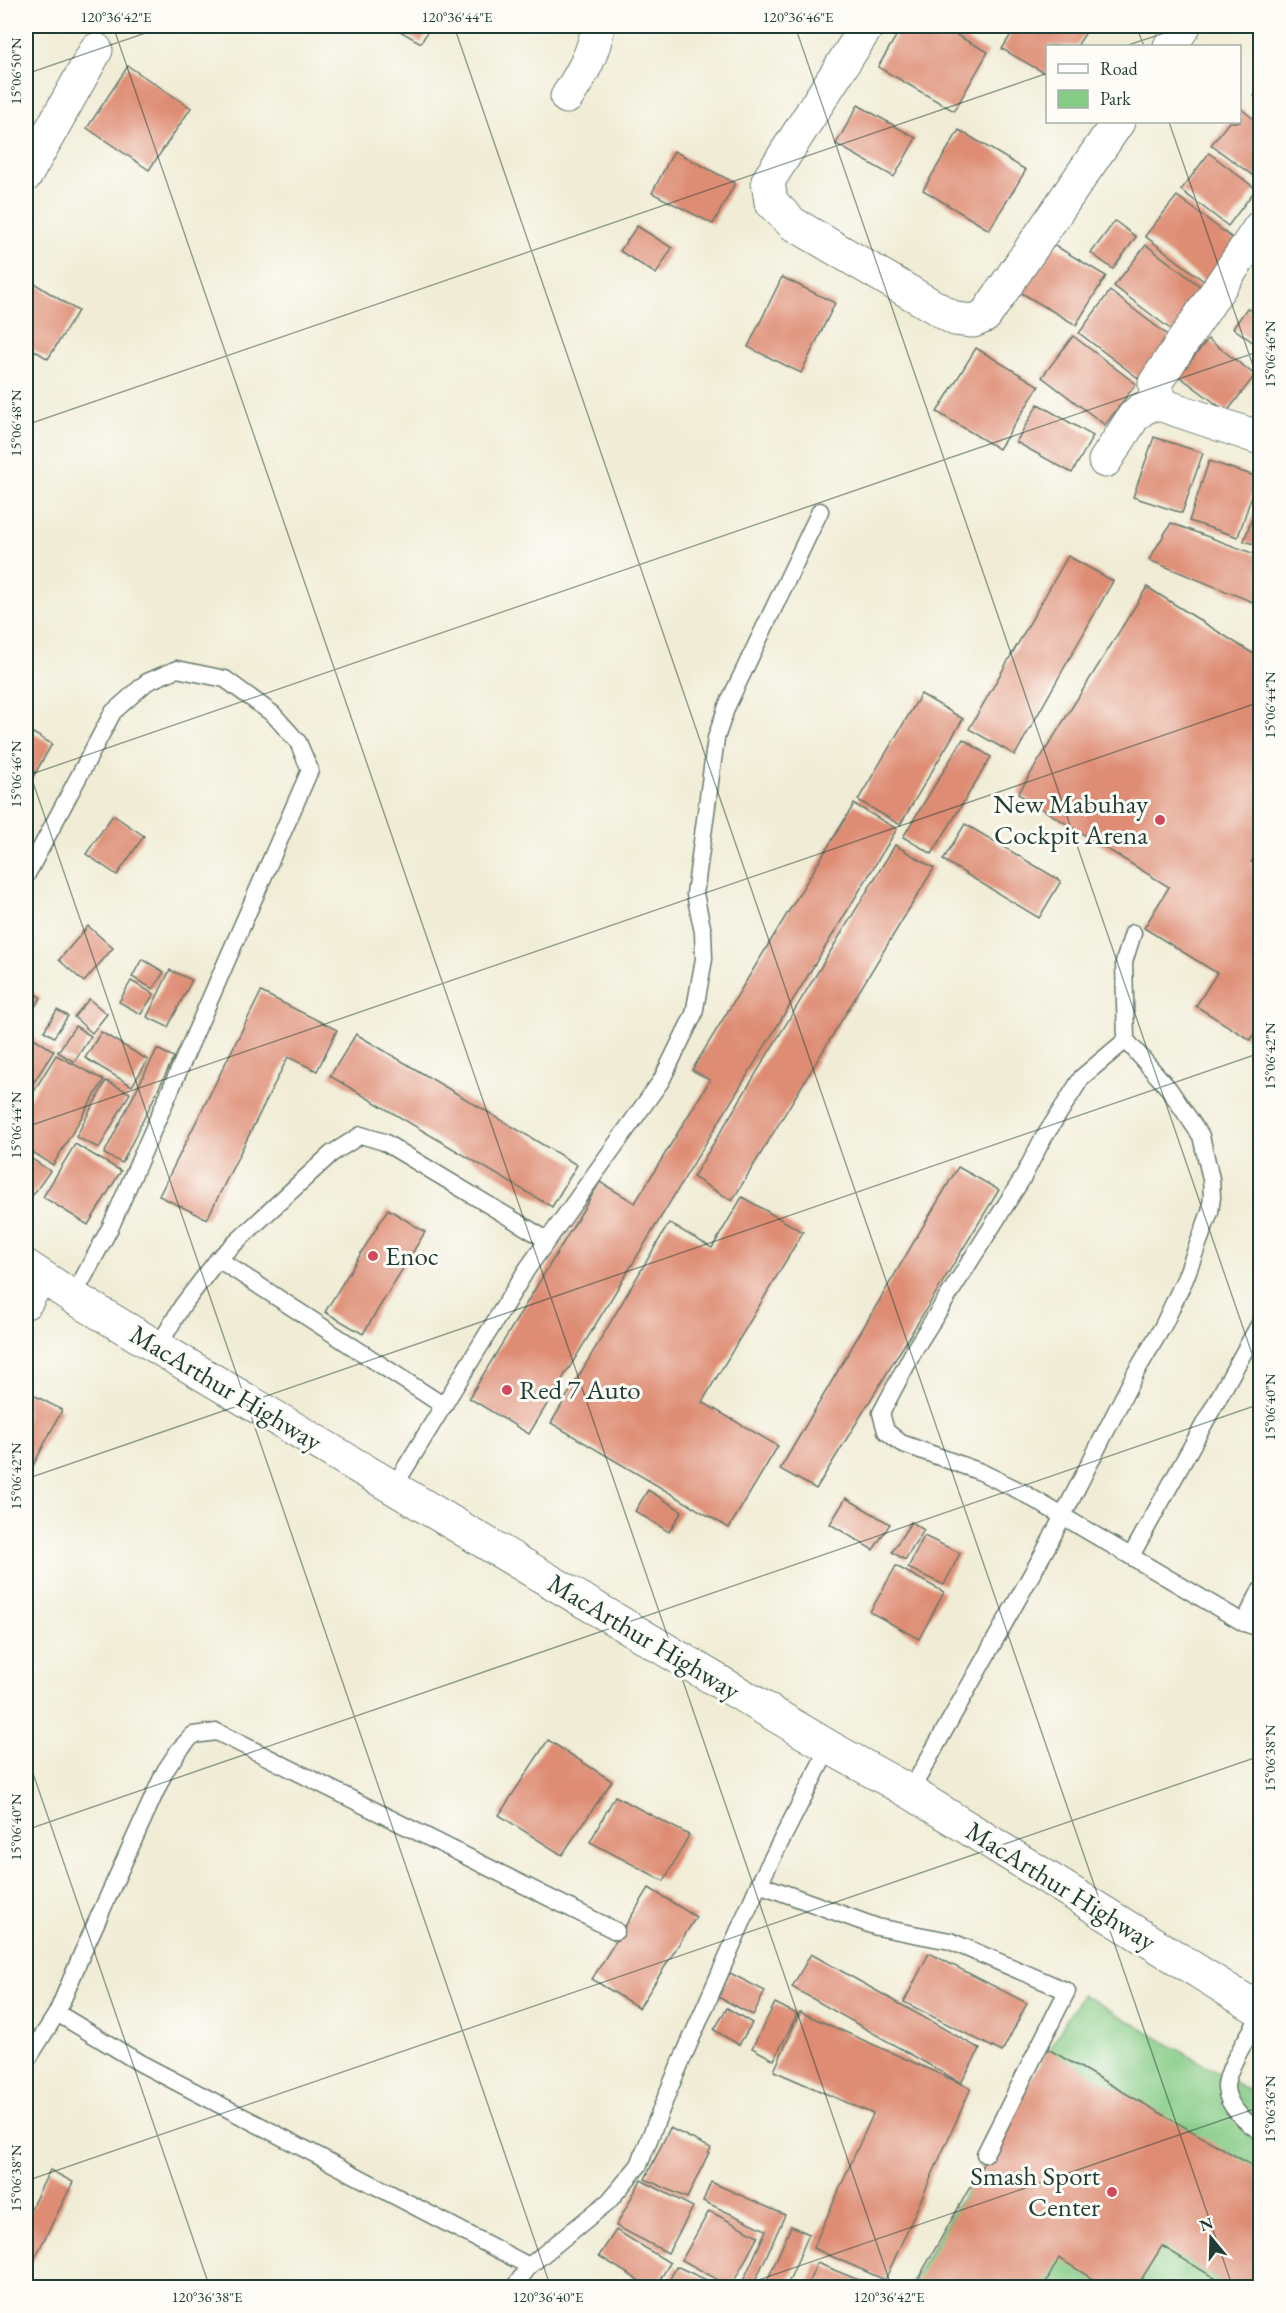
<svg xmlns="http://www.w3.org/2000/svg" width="1286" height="2313" viewBox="0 0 1286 2313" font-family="'EB Garamond',serif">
	<rect width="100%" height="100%" fill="#fdfcf7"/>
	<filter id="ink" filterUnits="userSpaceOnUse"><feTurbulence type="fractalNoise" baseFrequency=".0167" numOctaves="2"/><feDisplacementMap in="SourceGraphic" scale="12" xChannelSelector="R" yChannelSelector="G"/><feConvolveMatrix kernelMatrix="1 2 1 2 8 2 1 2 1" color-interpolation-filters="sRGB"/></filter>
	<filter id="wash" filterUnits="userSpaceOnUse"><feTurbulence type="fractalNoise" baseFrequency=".008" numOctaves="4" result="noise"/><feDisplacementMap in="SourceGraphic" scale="24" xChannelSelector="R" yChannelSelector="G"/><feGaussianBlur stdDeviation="1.35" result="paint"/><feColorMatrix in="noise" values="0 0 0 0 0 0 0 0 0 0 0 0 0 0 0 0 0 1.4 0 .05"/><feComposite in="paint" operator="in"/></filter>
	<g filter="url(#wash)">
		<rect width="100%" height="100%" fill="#f0ecd5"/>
		<path fill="#86cc87" stroke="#52845e" stroke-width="1.5" d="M1082,1994l178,103v190l-352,1z"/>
		<g id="blocks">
			<g fill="#de8c73">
				<path d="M391,26h40l-10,17z"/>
				<path d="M902,26h38l48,26 -34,59 -76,-44z"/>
				<path d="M1016,26h74l-13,20h-29v29l-46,-26z"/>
				<path d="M128,66l63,42 -42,62 -62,-42z"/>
				<path d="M1260,88v12l-6,-4z"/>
				<path d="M858,105l58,33 -22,39 -58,-33z"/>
				<path d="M1240,108l20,16 -1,56 -48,-35 18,-23h11z"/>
				<path d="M959,130l67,40 -37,60 -66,-40z"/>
				<path d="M674,151l61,32 -22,41 -61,-31z"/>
				<path d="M1209,153l47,36 -28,37 -47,-36z"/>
				<path d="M1177,196l63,48 -31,41 -64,-49z"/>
				<path d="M1115,221l21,16 -23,32 -22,-16z"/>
				<path d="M637,226l35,22 -16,26 -36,-23z"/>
				<path d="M1049,242l57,34 -30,49 -58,-34z"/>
				<path d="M1146,245l63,48 -31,42 -64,-49z"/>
				<path d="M782,277l53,26 -34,70 -53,-26z"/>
				<path d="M26,278l52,33 -30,48 -22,-14z"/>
				<path d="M1110,291l64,49 -32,41 -63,-48z"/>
				<path d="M1247,308l12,9 1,-2v32l-27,-19z"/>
				<path d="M1073,336l63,48 -31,41 -63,-48z"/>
				<path d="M1208,339l47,36 -28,37 -48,-36z"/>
				<path d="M976,348l63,38 -40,63 -62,-37z"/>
				<path d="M1038,404l55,32 -21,37 -56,-31z"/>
				<path d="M1154,437l49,16 -21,60 -49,-16z"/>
				<path d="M1209,461l49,16 -20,60 -49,-16z"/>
				<path d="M1260,495v51l-16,-5z"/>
				<path d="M1171,523l89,33v49l-111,-45z"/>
				<path d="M1068,556l45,25 -98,174 -46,-26z"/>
				<path d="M1147,587l113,71v189l-9,15 9,6v156l-10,16 -54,-34 21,-33 -73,-45 25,-41 -151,-93z"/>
				<path d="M921,694l42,25 -63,106 -42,-25z"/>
				<path d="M26,729l26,15 -26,45z"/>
				<path d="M963,739l28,18 -59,97 -29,-17z"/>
				<path d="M854,804l43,25 -368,605 -60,-36 131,-216 35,21 75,-123 -18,-10z"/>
				<path d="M113,815l31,21 -27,39 -31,-21z"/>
				<path d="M965,824l96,57 -22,37 -96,-58z"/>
				<path d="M895,845l39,23 -202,333 -39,-24z"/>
				<path d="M88,926l25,22 -29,34 -25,-22z"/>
				<path d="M142,959l22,13 -11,17 -21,-12z"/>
				<path d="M170,970l22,10 -24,47 -21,-10z"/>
				<path d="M131,981l23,13 -13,20 -22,-12z"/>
				<path d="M29,989l12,9 -15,21v-25z"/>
				<path d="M261,992l76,38 -20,41 -29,-14 -81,162 -48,-23z"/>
				<path d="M89,999l18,15 -15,19 -18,-16z"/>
				<path d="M57,1010l11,6 -14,21 -10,-6z"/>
				<path d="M75,1026l16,10 -17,26 -16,-10z"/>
				<path d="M101,1032l47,28 -16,26 -47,-28z"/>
				<path d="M26,1033l28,18 -28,43z"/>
				<path d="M356,1034l221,131 -25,42 -222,-131z"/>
				<path d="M157,1049l17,8 -52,106 -18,-9z"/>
				<path d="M56,1055l48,25 -51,85 -27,-17v-44z"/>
				<path d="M106,1081l24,12 -31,55 -23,-11z"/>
				<path d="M75,1144l46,27 -33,54 -45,-28z"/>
				<path d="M26,1155l24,16 -17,24 -7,-5z"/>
				<path d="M958,1167l41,23 -183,299 -36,-20z"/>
				<path d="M742,1197l61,35 -101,170 76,44 -49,82 -178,-105 118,-200 43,25z"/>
				<path d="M388,1209l37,23 -62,102 -38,-22z"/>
				<path d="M26,1391l36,19 -36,69z"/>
				<path d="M648,1490l34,21 -13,21 -34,-21z"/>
				<path d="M846,1498l44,26 -17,26 -43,-26z"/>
				<path d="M911,1522l13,8 -19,30 -13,-8z"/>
				<path d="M924,1536l36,17 -16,32 -36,-17z"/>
				<path d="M896,1566l48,26 -25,47 -49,-27z"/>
				<path d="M548,1740l64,41 -50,74 -63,-40z"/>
				<path d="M615,1796l74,39 -25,46 -74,-39z"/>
				<path d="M649,1888l47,29 -57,91 -47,-29z"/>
				<path d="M929,1953l98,50 -25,49 -98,-50z"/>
				<path d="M811,1954l169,95 -19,34 -169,-96z"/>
				<path d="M730,1973l35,18 -12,24 -35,-18z"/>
				<path d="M775,2003l22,11 -23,46 -22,-12z"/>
				<path d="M727,2008l25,15 -13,22 -25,-15z"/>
				<path d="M800,2012l171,76 -86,192 -72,-32 60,-134 -99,-43z"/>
				<path d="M1048,2049l212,121v118h-29l-69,-42 -26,42h-29l-48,-30 -16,30h-130z"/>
				<path d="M670,2128l41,20 -24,50 -42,-19z"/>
				<path d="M50,2170l23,12 -47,94v-58z"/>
				<path d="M641,2180l52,27 -25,46 -52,-27z"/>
				<path d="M711,2182l74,33 -33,73h-12l26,-58 -63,-29z"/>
				<path d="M709,2211l49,25 -27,51 -49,-27z"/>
				<path d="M791,2226l18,8 -23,54h-22z"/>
				<path d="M616,2230l54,33 -15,25h-4l-52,-32z"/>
				<path d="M817,2263l59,24v1h-70z"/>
				<path d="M676,2266l48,22h-58z"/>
			</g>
		</g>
	</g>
	<g filter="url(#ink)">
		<use href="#blocks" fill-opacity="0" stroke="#687a6c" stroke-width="1.5"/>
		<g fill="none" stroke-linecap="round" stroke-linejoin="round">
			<defs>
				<g id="service">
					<path d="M26,876l87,-164 34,-30 30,-13 48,10 48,35 25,28 12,28 -199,456 -38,71"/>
					<path d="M1126,1040l-44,37 -41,65 -19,37 -106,168 -35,66 5,18 15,12 80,29 39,19 224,132 16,5"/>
					<path d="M218,1259l226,147"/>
					<path d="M158,1347l24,-41 36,-47 113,-105 30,-19 23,7 163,98"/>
					<path d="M393,1488l134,-219 134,-188 33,-67 10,-55 -1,-27 -8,-38 21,-156 11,-32 93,-195"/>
					<path d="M1131,1556l129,-233"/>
					<path d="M1244,1623l16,-32"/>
					<path d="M910,1792l138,-247 88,-173 27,-46 22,-47 25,-67 2,-15 -1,-18 -10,-43 -32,-47 -43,-49 -2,-78 9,-29"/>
					<path d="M759,1884l118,43 73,14 117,50 -82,163"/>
					<path d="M1260,2016c-9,16 -35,54 -34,72 1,18 20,35 34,43"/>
					<path d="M26,2062l31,-49"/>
					<path d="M529,2266l-389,-203 -83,-50 24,-57 84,-185 14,-21 14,-15 24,-3 399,199"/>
					<path d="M514,2288l15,-22 80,-65 30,-36 31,-78 89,-203 70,-137"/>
				</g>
				<g id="minor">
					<path d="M867,26l-99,155 3,21 21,21 163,96 18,2 12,-5 133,-194"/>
					<path d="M1170,46l14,-20"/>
					<path d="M567,97c15,-23 27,-44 31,-71"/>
					<path d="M26,175l70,-125"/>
					<path d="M1260,227l-105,156 1,10 9,13 95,32"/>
					<path d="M1105,461l29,-45 8,-7 18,-8"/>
					<path d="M26,1302l14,-26"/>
				</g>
				<path id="trunk" d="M26,1266l47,31 756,450 81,45 350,218"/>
			</defs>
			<use href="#service" stroke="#687a6c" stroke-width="19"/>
			<use href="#minor" stroke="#687a6c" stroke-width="35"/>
			<use href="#trunk" stroke="#687a6c" stroke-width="35"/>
			<use href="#service" stroke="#fff" stroke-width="16"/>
			<use href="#minor" stroke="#fff" stroke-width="33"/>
			<use href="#trunk" stroke="#fff" stroke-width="33"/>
		</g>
	</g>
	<path fill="none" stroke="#1f3d34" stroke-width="1.5" stroke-opacity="0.45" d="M113,26l779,2262M454,26l779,2262M795,26l465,1351M1136,26l8,20M1125,46l61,-20M26,74l140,-48M1169,122l91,264M26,425l1022,-352M26,762l525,1526M26,776l1234,-425M26,1127l1234,-425M26,1479l1234,-426M26,1753l184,535M26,1830l1234,-426M26,2181l1234,-425M735,2288l525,-181"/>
	<g fill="#d1495b" stroke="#fdfcf7" stroke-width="2">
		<circle cx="1160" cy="820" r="6"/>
		<circle cx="373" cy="1256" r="6"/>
		<circle cx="507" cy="1390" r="6"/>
		<circle cx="1112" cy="2192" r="6"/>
	</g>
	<g text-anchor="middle" stroke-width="6" stroke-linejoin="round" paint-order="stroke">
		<g font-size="27" fill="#1f3d34" stroke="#fdfcf7" text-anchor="end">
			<text x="1148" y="813">New Mabuhay<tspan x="1148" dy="31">Cockpit Arena</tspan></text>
			<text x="385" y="1265" text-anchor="start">Enoc</text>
			<text x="519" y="1399" text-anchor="start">Red 7 Auto</text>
			<text x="1100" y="2185">Smash Sport<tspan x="1100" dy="31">Center</tspan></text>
		</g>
		<g font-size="27" fill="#1f3d34" stroke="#fdfcf7">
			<text transform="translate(226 1388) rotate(31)" y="9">MacArthur Highway</text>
			<text transform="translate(644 1637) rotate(31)" y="9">MacArthur Highway</text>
			<text transform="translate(1061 1886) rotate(32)" y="9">MacArthur Highway</text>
		</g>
	</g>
	<rect width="1286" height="2313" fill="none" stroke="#fdfcf7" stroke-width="66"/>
	<rect x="1046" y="45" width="195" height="78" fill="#fdfcf7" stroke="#a4b0a9" stroke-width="1.5"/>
	<rect x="1058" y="64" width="30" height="9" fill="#ffffff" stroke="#a4b0a9" stroke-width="1.5"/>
	<text x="1100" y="75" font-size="18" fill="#1f3d34">Road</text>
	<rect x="1058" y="90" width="30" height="18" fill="#86cc87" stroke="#a4b0a9" stroke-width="1.5"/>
	<text x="1100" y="105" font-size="18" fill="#1f3d34">Park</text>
	<g transform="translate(1211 2238) rotate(341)" stroke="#fdfcf7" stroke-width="4.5" paint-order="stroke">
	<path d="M0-4.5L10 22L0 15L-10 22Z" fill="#1f3d34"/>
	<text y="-9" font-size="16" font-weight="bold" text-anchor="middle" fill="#1f3d34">N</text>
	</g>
	<rect x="33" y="33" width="1220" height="2247" fill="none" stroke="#1f3d34" stroke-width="2"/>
	<g font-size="15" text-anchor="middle" fill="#1f3d34">
		<text x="116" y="22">120°36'42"E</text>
		<text x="457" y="22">120°36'44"E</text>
		<text x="798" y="22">120°36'46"E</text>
		<text transform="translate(16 71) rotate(-90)" y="5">15°06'50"N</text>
		<text transform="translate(1270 354) rotate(-90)" y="5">15°06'46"N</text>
		<text transform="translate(16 423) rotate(-90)" y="5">15°06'48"N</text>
		<text transform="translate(1270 705) rotate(-90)" y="5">15°06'44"N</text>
		<text transform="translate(16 774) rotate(-90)" y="5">15°06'46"N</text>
		<text transform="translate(1270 1056) rotate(-90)" y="5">15°06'42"N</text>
		<text transform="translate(16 1125) rotate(-90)" y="5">15°06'44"N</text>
		<text transform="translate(1270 1407) rotate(-90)" y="5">15°06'40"N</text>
		<text transform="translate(16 1476) rotate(-90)" y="5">15°06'42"N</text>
		<text transform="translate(1270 1758) rotate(-90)" y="5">15°06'38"N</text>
		<text transform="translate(16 1827) rotate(-90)" y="5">15°06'40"N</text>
		<text transform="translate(1270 2109) rotate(-90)" y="5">15°06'36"N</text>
		<text transform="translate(16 2178) rotate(-90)" y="5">15°06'38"N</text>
		<text x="207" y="2302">120°36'38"E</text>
		<text x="548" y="2302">120°36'40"E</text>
		<text x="889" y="2302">120°36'42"E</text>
	</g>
</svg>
